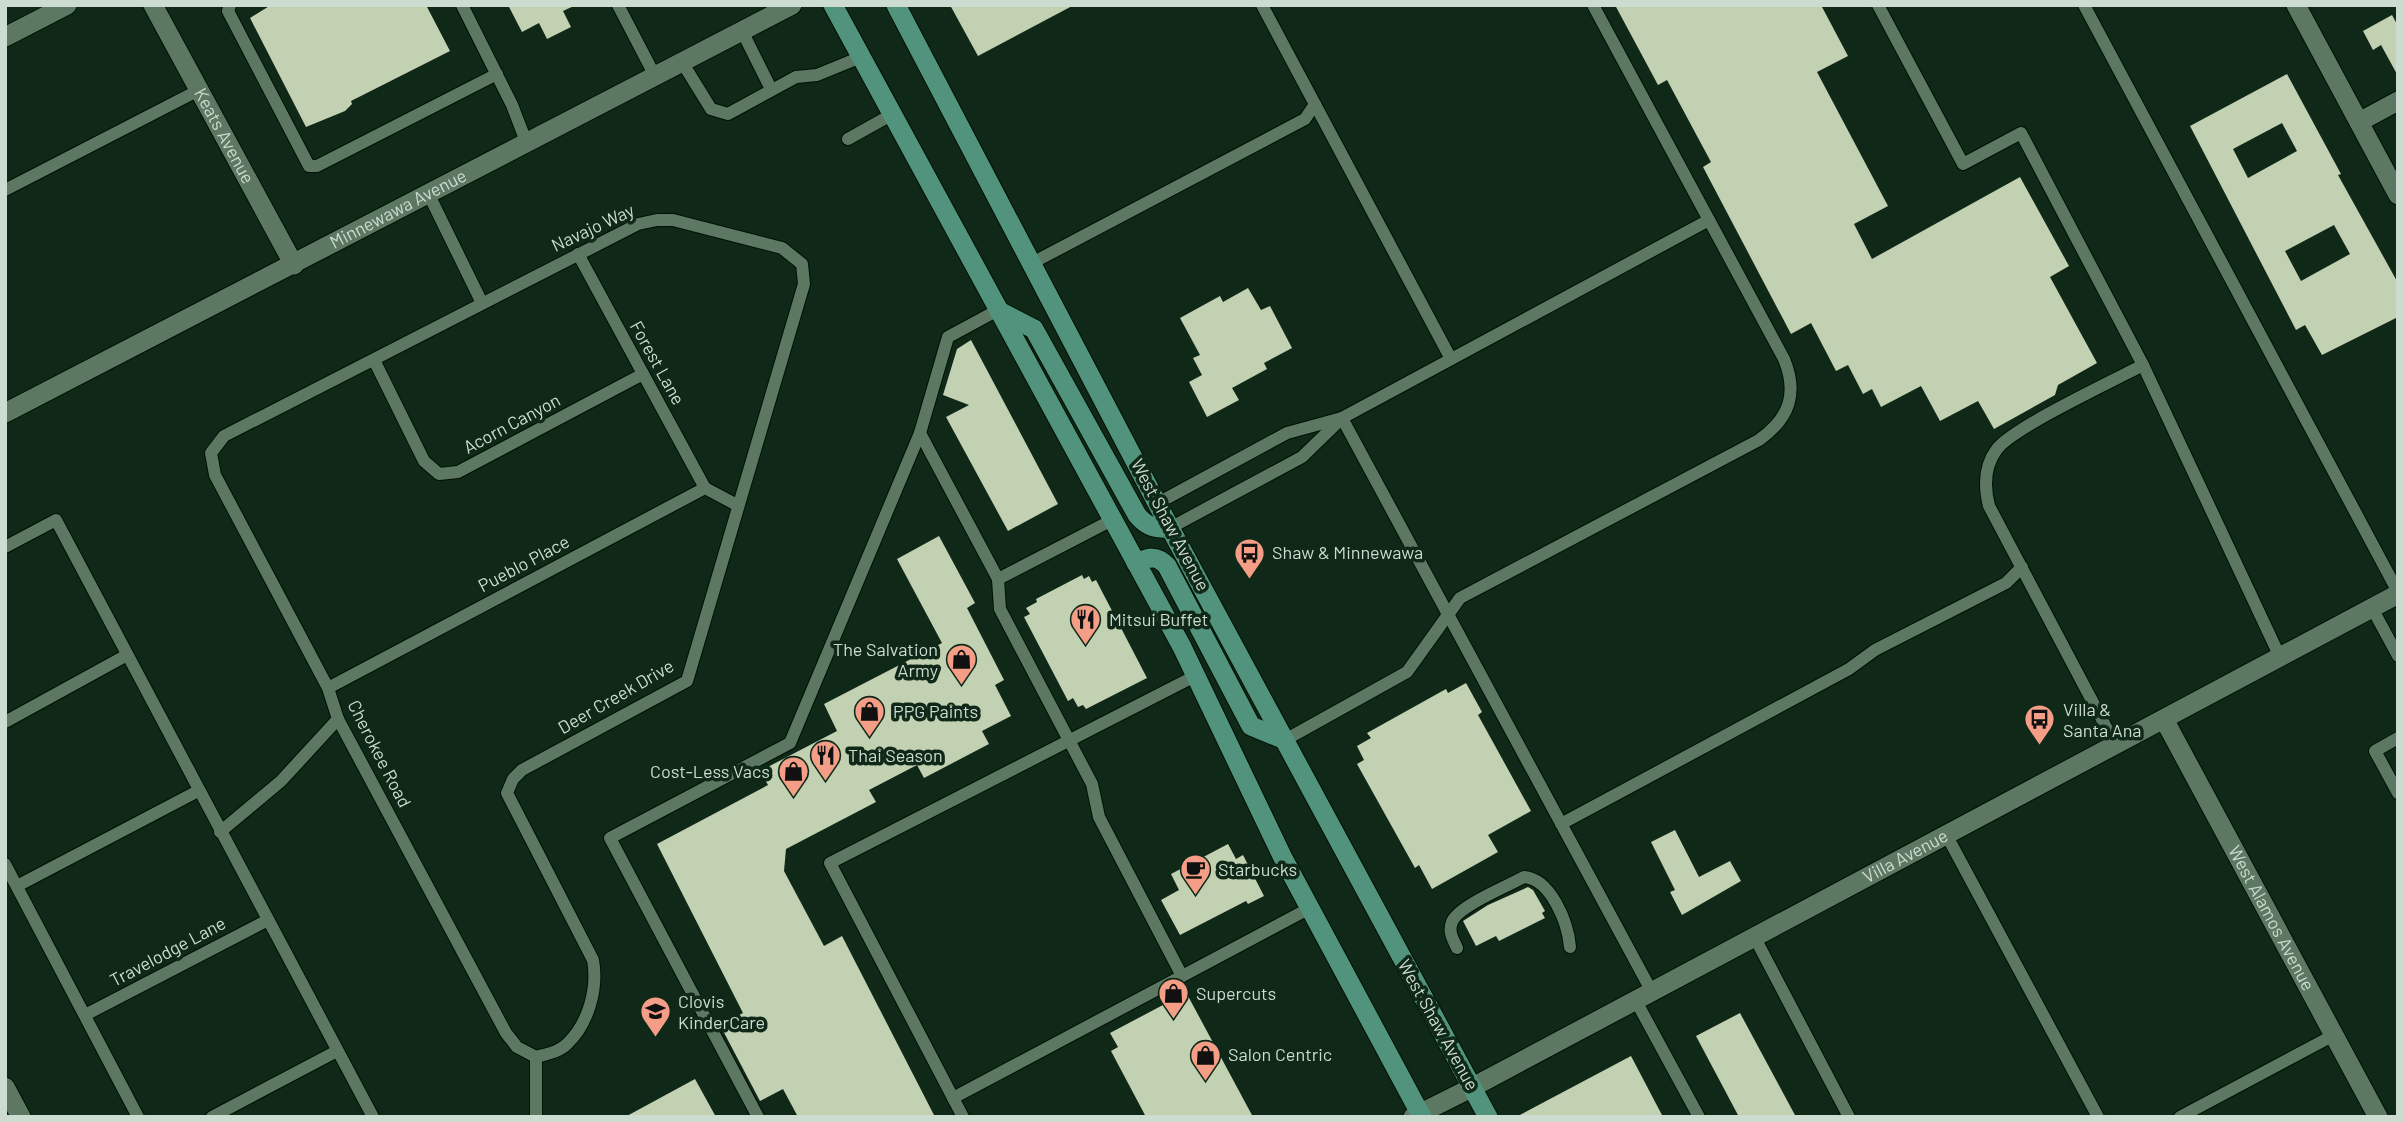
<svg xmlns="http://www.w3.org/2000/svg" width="2403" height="1122" viewBox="0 0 2403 1122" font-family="Barlow,sans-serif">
	<rect width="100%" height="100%" fill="#0f2817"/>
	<g fill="#c2d1b2" fill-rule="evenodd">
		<path d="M271,5h155l24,46 -99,50 1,3 -7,7 -39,16 -56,-109z"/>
		<path d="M508,5h68l-13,6 8,16 -24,12 -8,-16 -17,9z"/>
		<path d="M950,5h124l-96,51z"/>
		<path d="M1615,5h206l27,51 -31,16 71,134 -34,18 18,35 148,-82 49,89 -19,11 47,86 -39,22 -3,10 -61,34 -16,-28 -38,20 -19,-35 -40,21 -9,-18 -9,5 -15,-29 -12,6 -25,-48 -20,11 -88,-167 8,-5 -14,-26 -30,-56 -9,5z"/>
		<path d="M2392,15l6,11v50l-17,-31 -8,5 -10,-19z"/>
		<path d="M2287,74l54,100 -3,1 60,108v34l-76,38 -17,-30 -9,5 -106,-204zM2282,123l15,28 -49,27 -15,-29zM2334,225l16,29 -49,27 -16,-30z"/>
		<path d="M1248,288l13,22 9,-4 22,42 -28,15 3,6 -35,19 7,12 -32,17 -18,-35 13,-7 -9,-17 7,-3 -20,-37 40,-22 3,6z"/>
		<path d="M971,340l87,164 -50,27 -62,-114 23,-12 -26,-10 14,-46z"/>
		<path d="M939,536l36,67 -8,5 37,72 -9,5 16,31 -29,15 7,13 -65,34 -7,-13 -48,25 7,12 -90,47 -2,22 40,75 18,-10 93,181h-137l-15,-28 -23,12 -40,-76 23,-12 -86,-169 111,-59 -8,-14 77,-40 -13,-27 118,-61 -45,-84z"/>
		<path d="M1082,575l2,4 5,-3 3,6 4,-2 51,98 -61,31 -3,-4 -5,2 -5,-9 -5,3 -44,-84 6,-3 -4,-6 11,-6 -1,-3z"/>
		<path d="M1466,683l16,29 -4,3 53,96 -43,24 10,17 -66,37 -13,-24 -4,3 -58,-104 7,-4 -7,-14 14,-8 -4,-5 79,-44 2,4z"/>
		<path d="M1675,830l24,47 31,-16 11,20 -59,34 -12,-23 5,-2 -24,-48z"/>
		<path d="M1228,844l8,15 7,-4 21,41 -16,8 -2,-3 -66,34 -19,-35 18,-10 -8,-16z"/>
		<path d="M1528,887l5,3 12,21 -3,2 3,5 -46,23 -3,-5 -20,10 -13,-25 25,-16z"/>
		<path d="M1180,996l2,3 6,-3 65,121h-107l-35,-66 7,-4 -8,-14z"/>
		<path d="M1740,1013l56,104h-57l-43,-81z"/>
		<path d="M1631,1056l32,61h-147z"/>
		<path d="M695,1079l21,38h-91z"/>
	</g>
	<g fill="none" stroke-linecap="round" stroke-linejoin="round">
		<defs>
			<g id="service">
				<path d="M230,5l-2,6 81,155h8l180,-92"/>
				<path d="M462,5l50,100 15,39"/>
				<path d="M618,5l37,71"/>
				<path d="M1262,5l189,354"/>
				<path d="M1878,5l85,159 58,-31 122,232 137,292"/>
				<path d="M2084,5l314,587"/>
				<path d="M742,31l29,58"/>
				<path d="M682,62l29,47 17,5 68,-37 21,-2 44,-18"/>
				<path d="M848,139l43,-24"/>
				<path d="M5,190l194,-100"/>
				<path d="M429,195l53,108"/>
				<path d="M657,220h16l109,28 20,16 2,20 -117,397 -165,89 -9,9 -6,14 86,167c5,28 -4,63 -26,84 -8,8 -20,10 -31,13l-19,-10 -11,-14 -168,-314 -10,-31 -113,-213 -4,-22 13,-17 414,-212z"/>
				<path d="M578,254l127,234"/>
				<path d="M1034,262l271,-143 10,-15"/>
				<path d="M374,360l50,101 15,13 19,-2 185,-98"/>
				<path d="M1342,418l310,574"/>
				<path d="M920,433l78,146 2,30 92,175 7,33 83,159"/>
				<path d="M1158,503l129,-70 55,-15 367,-198"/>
				<path d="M1170,528l132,-71 37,-36"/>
				<path d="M5,547l51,-27 317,597"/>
				<path d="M998,579l116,-60"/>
				<path d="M2372,608l26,48"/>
				<path d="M328,688l377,-200 32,17"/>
				<path d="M5,722l122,-67"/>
				<path d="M2398,738l-23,13 23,42"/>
				<path d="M1285,740l122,-68 53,-74 299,-158c31,-22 39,-47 25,-81l-191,-354"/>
				<path d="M2116,746l-127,-240c-5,-20 -5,-40 8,-57 17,-22 116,-68 146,-84"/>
				<path d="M1561,824l288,-155 26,-19 131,-67 16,-16"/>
				<path d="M220,832l61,-51 57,-62"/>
				<path d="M1947,836l151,281"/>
				<path d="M5,864l133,253"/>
				<path d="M17,886l181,-95"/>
				<path d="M1755,938l94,179"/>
				<path d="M1457,948c-4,-9 -9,-16 -5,-26 6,-16 56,-36 72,-45 27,2 44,46 46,70"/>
				<path d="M1636,1001l63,116"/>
				<path d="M85,1015l183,-95"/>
				<path d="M536,1057v60"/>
				<path d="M953,1098l357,-190"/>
				<path d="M212,1117l125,-66"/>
				<path d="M758,1117l-148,-279 180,-95 130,-310 28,-96 50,-27"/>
				<path d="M963,1117l-133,-254 367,-188"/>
				<path d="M2180,1117l154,-82"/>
			</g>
			<g id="minor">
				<path id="s1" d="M153,5l141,260"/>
				<path d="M2296,5l102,190"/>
				<path d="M5,37l62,-32"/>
				<path d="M2359,122l39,-21"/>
				<path id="s2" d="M2165,721l213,396"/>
				<path d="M5,1087l16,30"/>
			</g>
			<g id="tertiary">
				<path id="s3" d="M1473,1087l925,-493"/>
			</g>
			<g id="secondary">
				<path id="s4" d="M5,413l787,-408"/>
				<path d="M1413,1117l60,-30"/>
			</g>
			<g id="primary">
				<path d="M833,5l349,642 101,211 139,259"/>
				<path d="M896,5l274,523 318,589"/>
				<path d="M999,311l35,18 103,186c10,12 18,14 33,13"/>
				<path d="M1136,563c13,-6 21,-8 31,3l84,160 34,14"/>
			</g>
		</defs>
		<use href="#service" stroke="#001103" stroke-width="14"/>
		<use href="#minor" stroke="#001103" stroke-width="21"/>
		<use href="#tertiary" stroke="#001103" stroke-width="21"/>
		<use href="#secondary" stroke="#001103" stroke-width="21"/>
		<use href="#primary" stroke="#001103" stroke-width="21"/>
		<use href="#service" stroke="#5c7863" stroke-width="12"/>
		<use href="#minor" stroke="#5c7863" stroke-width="19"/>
		<use href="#tertiary" stroke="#5c7863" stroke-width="19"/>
		<use href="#secondary" stroke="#5c7863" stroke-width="19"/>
		<use href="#primary" stroke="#51937d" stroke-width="19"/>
	</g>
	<defs>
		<symbol id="bus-pin" viewBox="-11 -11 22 30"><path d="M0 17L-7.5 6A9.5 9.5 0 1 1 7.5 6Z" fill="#f49e87" stroke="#0f2817"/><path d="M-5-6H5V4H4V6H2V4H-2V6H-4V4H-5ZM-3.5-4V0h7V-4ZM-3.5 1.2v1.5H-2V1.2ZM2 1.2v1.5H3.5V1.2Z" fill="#111"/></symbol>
		<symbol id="restaurant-pin" viewBox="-11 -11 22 30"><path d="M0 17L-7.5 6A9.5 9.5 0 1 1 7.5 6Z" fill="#f49e87" stroke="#0f2817"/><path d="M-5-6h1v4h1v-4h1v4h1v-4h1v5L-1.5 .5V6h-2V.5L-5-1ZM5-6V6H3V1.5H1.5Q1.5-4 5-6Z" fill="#111"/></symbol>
		<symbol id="shop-pin" viewBox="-11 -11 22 30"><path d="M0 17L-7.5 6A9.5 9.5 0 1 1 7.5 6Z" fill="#f49e87" stroke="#0f2817"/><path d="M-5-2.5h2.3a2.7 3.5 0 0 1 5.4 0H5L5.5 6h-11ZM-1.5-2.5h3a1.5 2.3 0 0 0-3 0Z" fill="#111"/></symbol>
		<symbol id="cafe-pin" viewBox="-11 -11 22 30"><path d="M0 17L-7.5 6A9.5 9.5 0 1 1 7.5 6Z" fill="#f49e87" stroke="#0f2817"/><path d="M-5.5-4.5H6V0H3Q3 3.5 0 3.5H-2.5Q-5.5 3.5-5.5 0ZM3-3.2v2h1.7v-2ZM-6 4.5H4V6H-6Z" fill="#111"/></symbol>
		<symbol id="school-pin" viewBox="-11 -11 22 30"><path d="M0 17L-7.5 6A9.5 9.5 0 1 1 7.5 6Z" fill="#f49e87" stroke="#0f2817"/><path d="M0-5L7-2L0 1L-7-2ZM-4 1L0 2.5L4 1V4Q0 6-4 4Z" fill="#111"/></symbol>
	</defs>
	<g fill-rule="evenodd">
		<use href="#bus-pin" x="1232" y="536" width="35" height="47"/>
		<use href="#restaurant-pin" x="1068" y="602" width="35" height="47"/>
		<use href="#shop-pin" x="944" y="642" width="35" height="47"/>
		<use href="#shop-pin" x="852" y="694" width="35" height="47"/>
		<use href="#bus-pin" x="2022" y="702" width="35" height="47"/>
		<use href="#restaurant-pin" x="808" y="738" width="35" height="47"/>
		<use href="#shop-pin" x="776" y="754" width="35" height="47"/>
		<use href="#cafe-pin" x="1178" y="852" width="35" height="47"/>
		<use href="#shop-pin" x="1156" y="976" width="35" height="47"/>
		<use href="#school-pin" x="638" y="994" width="35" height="47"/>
		<use href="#shop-pin" x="1188" y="1038" width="35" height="47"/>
	</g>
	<g text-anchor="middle" stroke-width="7" stroke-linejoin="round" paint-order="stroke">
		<g font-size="18" fill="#cddcd0" stroke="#0f2817">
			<text dy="6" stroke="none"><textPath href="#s1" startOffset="149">Keats Avenue</textPath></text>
			<text dy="6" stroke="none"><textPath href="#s4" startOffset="443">Minnewawa Avenue</textPath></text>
			<text transform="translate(593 228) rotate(-25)" y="6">Navajo Way</text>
			<text transform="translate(657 363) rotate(61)" y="6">Forest Lane</text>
			<text transform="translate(512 424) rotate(-28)" y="6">Acorn Canyon</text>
			<text transform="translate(1170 525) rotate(62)" y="6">West Shaw Avenue</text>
			<text transform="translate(524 564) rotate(-28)" y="6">Pueblo Place</text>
			<text transform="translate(616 697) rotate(-30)" y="6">Deer Creek Drive</text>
			<text transform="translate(379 754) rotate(63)" y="6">Cherokee Road</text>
			<text dy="6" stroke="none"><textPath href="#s3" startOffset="490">Villa Avenue</textPath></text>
			<text dy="6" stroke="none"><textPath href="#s2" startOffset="224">West Alamos Avenue</textPath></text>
			<text transform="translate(168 952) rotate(-28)" y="6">Travelodge Lane</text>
			<text transform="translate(1438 1025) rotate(61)" y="6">West Shaw Avenue</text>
		</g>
		<g font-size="18" fill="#cddcd0" stroke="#0f2817" text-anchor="start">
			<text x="1272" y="559">Shaw &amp; Minnewawa</text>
			<text x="1109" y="626">Mitsui Buffet</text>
			<text x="938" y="656" text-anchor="end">The Salvation<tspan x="938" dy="21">Army</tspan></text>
			<text x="2063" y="716">Villa &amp;<tspan x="2063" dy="21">Santa Ana</tspan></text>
			<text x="893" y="718">PPG Paints</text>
			<text x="848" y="762">Thai Season</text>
			<text x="770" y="778" text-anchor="end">Cost-Less Vacs</text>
			<text x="1218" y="876">Starbucks</text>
			<text x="1196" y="1000">Supercuts</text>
			<text x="678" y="1008">Clovis<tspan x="678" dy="21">KinderCare</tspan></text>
			<text x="1228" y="1061">Salon Centric</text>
		</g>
	</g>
	<rect width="2403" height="1122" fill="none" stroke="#cddcd0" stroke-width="14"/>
</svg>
